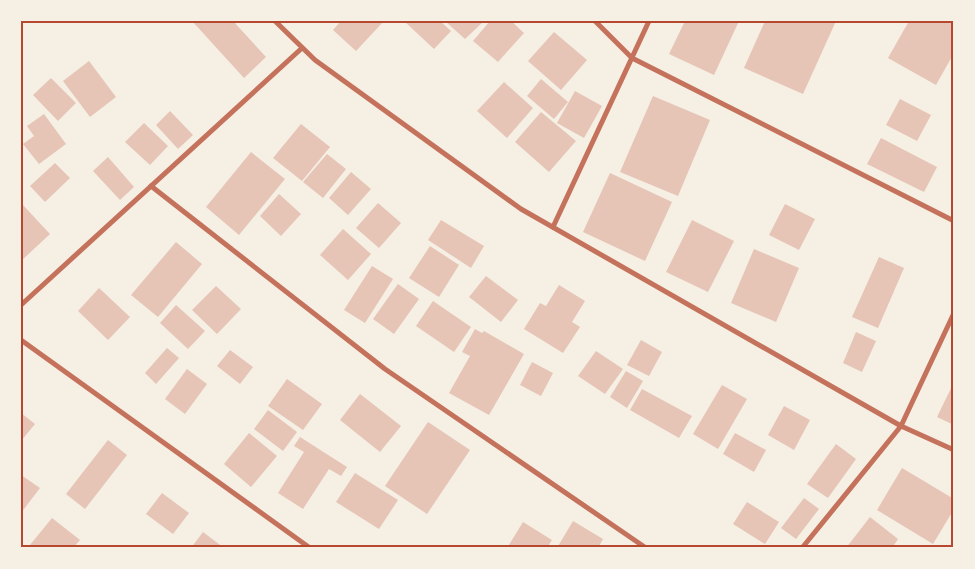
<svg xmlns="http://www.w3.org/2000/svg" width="975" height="569" viewBox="0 0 975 569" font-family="'Titillium Web',sans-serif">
	<rect width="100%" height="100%" fill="#f6efe4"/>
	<g fill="#e6c5b7">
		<path d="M192,21h41l33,36 -22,21z"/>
		<path d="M341,21h41l1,1 -27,29 -23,-21z"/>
		<path d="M404,21h36l11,10 -17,18z"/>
		<path d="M445,21h39l-19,18z"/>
		<path d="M490,21h21l13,12 -26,29 -25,-21z"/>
		<path d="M685,21h54l-25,54 -45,-21z"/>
		<path d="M765,21h71l-33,73 -59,-26z"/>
		<path d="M909,21h45v32l-18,32 -48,-27z"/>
		<path d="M554,32l33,28 -26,30 -33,-29z"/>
		<path d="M89,61l27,36 -26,20 -27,-36z"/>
		<path d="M51,78l25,25 -18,18 -25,-26z"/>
		<path d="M541,79l27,23 -14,17 -27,-23z"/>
		<path d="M504,82l29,26 -26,30 -30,-27z"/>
		<path d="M575,91l27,15 -18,32 -27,-15z"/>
		<path d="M653,96l57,24 -32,76 -58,-24z"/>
		<path d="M900,99l31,16 -14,26 -31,-16z"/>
		<path d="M170,111l23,24 -15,14 -22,-24z"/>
		<path d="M541,112l35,29 -27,31 -34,-30z"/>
		<path d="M44,114l22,30 -27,20 -16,-20 11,-8 -7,-10z"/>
		<path d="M144,123l24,23 -18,19 -25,-23z"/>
		<path d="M301,124l29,23 -28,34 -29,-23z"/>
		<path d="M881,138l56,29 -13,25 -57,-28z"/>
		<path d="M251,152l34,27 -46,56 -33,-28z"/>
		<path d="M327,154l19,15 -23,29 -20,-16z"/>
		<path d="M108,157l26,30 -14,13 -27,-29z"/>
		<path d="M55,163l15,15 -25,24 -15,-16z"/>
		<path d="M351,172l20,17 -23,26 -19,-17z"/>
		<path d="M610,173l62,29 -27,59 -62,-29z"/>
		<path d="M279,194l22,20 -20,22 -21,-20z"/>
		<path d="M21,203l29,31 -29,27z"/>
		<path d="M378,203l23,20 -22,25 -23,-20z"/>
		<path d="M785,204l30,15 -16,31 -30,-15z"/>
		<path d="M441,220l43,26 -13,22 -43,-28z"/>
		<path d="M692,220l42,21 -26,51 -42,-20z"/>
		<path d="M343,229l28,25 -23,26 -28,-25z"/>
		<path d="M176,242l26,22 -44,53 -27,-22z"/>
		<path d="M430,246l29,19 -20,32 -30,-19z"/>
		<path d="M754,249l45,19 -23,54 -45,-19z"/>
		<path d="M879,257l25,11 -26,60 -26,-11z"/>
		<path d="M372,266l21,13 -28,44 -21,-13z"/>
		<path d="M486,276l32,24 -17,22 -32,-25z"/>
		<path d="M398,284l21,15 -25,35 -21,-15z"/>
		<path d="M559,285l26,16 -13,21 8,5 -17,26 -39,-24 16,-26 6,3z"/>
		<path d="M216,286l25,23 -24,25 -25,-24z"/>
		<path d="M99,288l31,29 -22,23 -30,-29z"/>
		<path d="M433,301l38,26 -17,25 -38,-26z"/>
		<path d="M176,305l29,26 -17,18 -28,-26z"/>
		<path d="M475,329l7,4 2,-2 40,23 -35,61 -40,-22 21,-37 -8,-4z"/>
		<path d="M856,332l20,9 -14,31 -19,-9z"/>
		<path d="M641,340l21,12 -13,24 -22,-11z"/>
		<path d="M167,348l12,10 -23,26 -11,-11z"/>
		<path d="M230,350l23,17 -13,17 -23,-18z"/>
		<path d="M596,351l27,18 -18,25 -27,-18z"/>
		<path d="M532,362l21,11 -12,23 -21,-11z"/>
		<path d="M187,369l20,15 -22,30 -20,-15z"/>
		<path d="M626,371l17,10 -16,27 -17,-11z"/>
		<path d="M287,379l35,25 -19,26 -35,-24z"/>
		<path d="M954,382v43l-17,-8z"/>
		<path d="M722,385l25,14 -29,50 -25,-15z"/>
		<path d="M642,389l50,27 -13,22 -49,-28z"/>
		<path d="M360,394l41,32 -21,26 -40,-32z"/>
		<path d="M784,406l26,14 -16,30 -26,-15z"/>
		<path d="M268,410l29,22 -14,19 -29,-22z"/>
		<path d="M21,413l14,11 -14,17z"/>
		<path d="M428,422l42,28 -43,64 -42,-28z"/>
		<path d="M249,433l28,23 -26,31 -27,-23z"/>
		<path d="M735,433l31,17 -12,22 -31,-18z"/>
		<path d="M300,437l47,30 -6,9 -12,-7 -26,40 -25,-16 26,-41 -10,-6z"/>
		<path d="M108,440l19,15 -42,54 -19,-15z"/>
		<path d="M836,444l20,15 -28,39 -21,-14z"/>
		<path d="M902,468l52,31v10l-21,35 -56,-34z"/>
		<path d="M355,473l43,27 -19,29 -43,-27z"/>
		<path d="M21,475l19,13 -19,25z"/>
		<path d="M162,493l27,20 -16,21 -27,-20z"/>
		<path d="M804,498l15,11 -23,30 -15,-11z"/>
		<path d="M747,502l32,20 -14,22 -32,-20z"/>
		<path d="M870,517l28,22 -6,9h-46z"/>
		<path d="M52,518l28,22 -7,8h-40l-3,-3z"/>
		<path d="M573,521l30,18 -5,9h-41z"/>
		<path d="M523,522l29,18 -5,8h-40z"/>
		<path d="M203,532l21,16h-33z"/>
	</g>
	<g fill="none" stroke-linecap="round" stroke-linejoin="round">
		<g stroke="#c5725c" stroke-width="5">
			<path d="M275,21l40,39 206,149 380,217 53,24"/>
			<path d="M595,21l37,37 322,163"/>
			<path d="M151,186l234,183 261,179"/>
			<path d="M553,227l96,-206"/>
			<path d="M21,305l281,-257"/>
			<path d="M21,340l289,208"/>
			<path d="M802,548l99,-122 53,-113"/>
		</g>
	</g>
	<rect width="975" height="569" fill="none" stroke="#f6efe4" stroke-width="45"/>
	<rect x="22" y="22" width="930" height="524" fill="none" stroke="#b5482f" stroke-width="2"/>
</svg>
